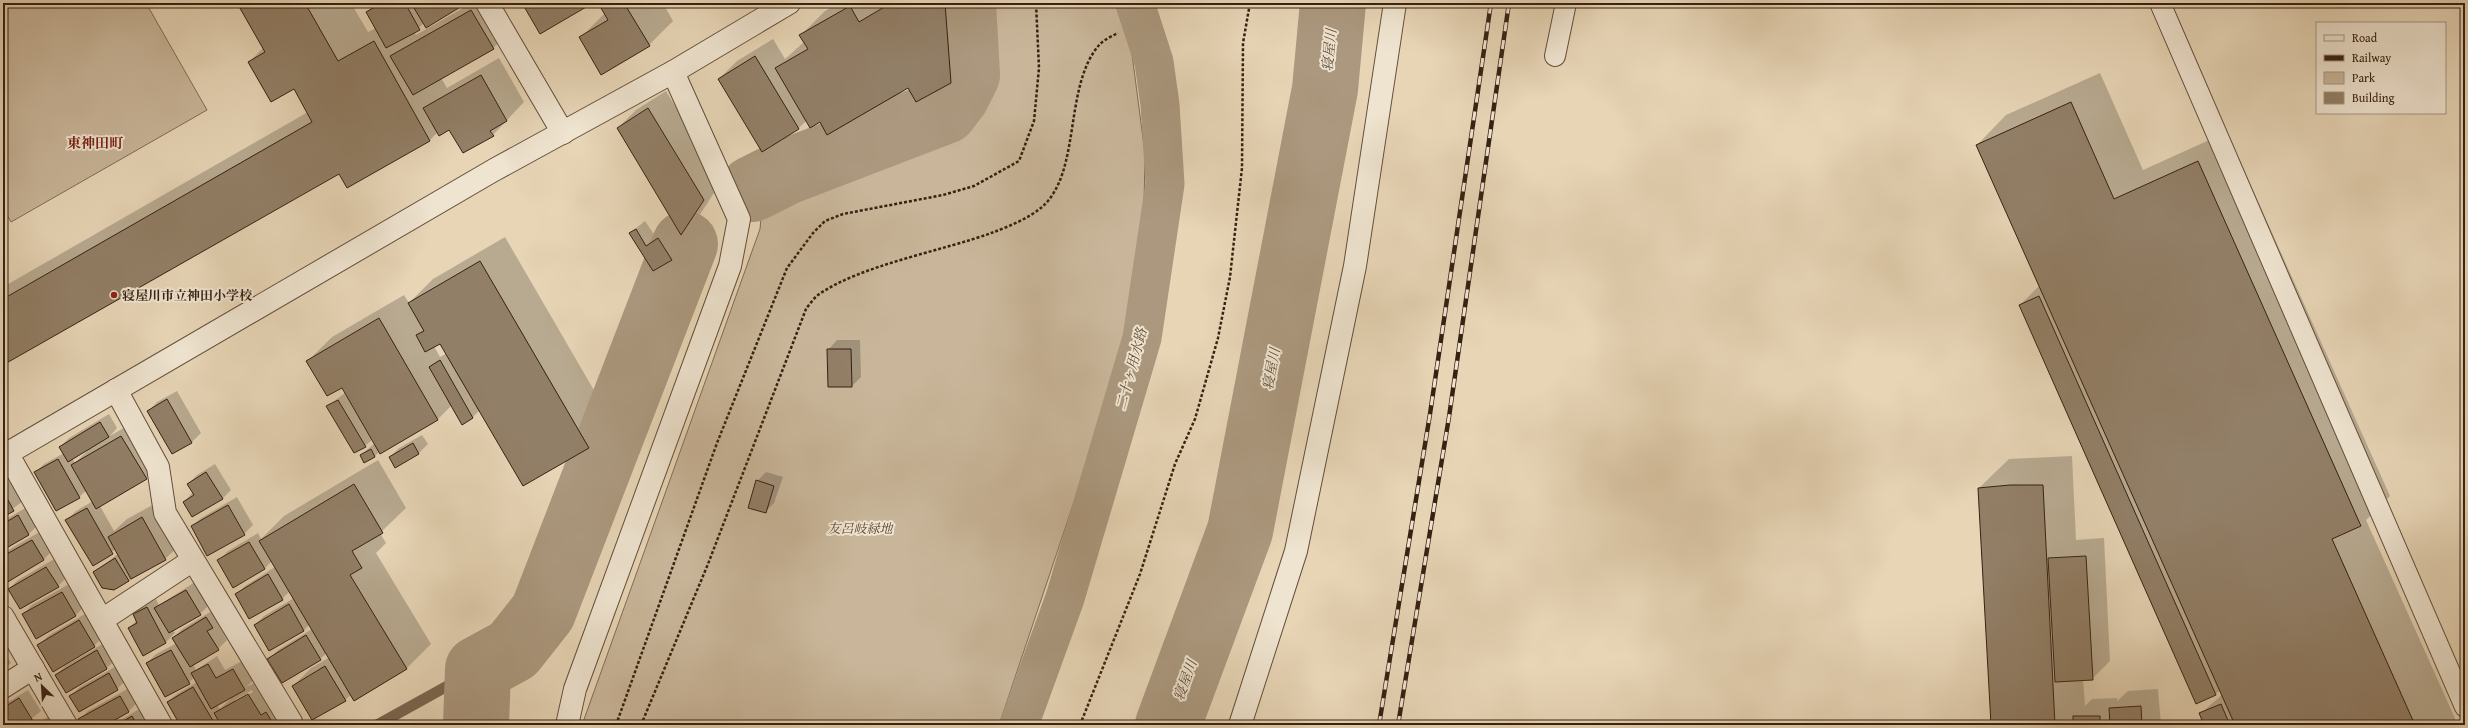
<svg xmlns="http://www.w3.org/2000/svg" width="2468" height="728" viewBox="0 0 2468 728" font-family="'Gentium Book Plus','Noto Serif JP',serif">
	<rect width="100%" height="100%" fill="#e7d5b6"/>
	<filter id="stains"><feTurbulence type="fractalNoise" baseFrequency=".005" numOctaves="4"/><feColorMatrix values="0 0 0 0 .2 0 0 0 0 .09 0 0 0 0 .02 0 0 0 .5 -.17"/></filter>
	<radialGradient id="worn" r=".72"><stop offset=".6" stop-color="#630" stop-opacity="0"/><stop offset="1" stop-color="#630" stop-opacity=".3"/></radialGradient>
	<g fill="#c9b69a" stroke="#806c56">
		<path d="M3,3h143l61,107 -196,112 -8,-14z"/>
		<path d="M966,3h149l17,51 13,100 -2,104 -25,113 -119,354h-417l178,-496 1,-11 -7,-25 4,-6 29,-13 160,-60 23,-37z"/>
	</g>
	<g fill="#0003" fill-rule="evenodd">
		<path d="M239,3h112l17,29 8,-4 -9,-16 10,-9h86l-39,20 -10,9 2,3 56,-32h23l16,28 -18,17 -52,30 6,10 52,-30 25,44 -31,33 -44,-7 -11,4 -8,8 -91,32 -336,192v-77l305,-175 -14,-24 -45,-26 15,-15z"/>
		<path d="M599,3h64l10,18 -24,24 -69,-7 25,-25z"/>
		<path d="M839,3h132l4,54 -25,25 -42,5 -88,34 -13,-1 -8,8 -37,22 -43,-71 18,-18 36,-22 12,20 19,-17 -3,-7 24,-24z"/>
		<path d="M2100,73l43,97 84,-38 163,364 -24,24 92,205h-253l-5,-11 23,-20 -2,-5 -5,5 -196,-389 20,-20 -63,-140 29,-30z"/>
		<path d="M666,91l55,91 -22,34 -18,17 -63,-105 18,-18z"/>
		<path d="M645,221l11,16 12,-7 12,20 -9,9 -17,11 -24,-37z"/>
		<path d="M505,237l108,186 -25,24 -108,-37 -8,8 -20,-13 -14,14 -58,32 -5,5 -14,-1 14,-12 -2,-4 -8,7 -37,-40 18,-14 -4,-6 -34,-25 24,-24 72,-42 5,8 24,-24zM440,343l7,10 -7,4 -6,-11z"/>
		<path d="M837,340h23l1,37 -9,9 -24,-36z"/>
		<path d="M177,391l24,42 -9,9 -20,11 -23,-42 8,-9z"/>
		<path d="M109,414l8,14 -7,8 29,-17 25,42 -18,17 -46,28 14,25 13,-12 33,-18 23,41 -18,17 -36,22 -35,-9 24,-18 -2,-5 -23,16 -26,-45 9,-9 17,-10 -6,-11 -8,7 -23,13 -21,-37 9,-9 20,-11 -4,-6 9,-9zM88,450l-13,13 -3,-5z"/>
		<path d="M422,435l6,9 -9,9 -24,13 -5,-9 9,-9z"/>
		<path d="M2072,456l4,84 28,-2 6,123 -18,18h-9l2,27 7,-7 25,-1v3l11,-10 30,-2 3,36h-169l-13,-237 30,-29z"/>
		<path d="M378,460l28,48 -26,25 6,10 -10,10 55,91 -25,25 -54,25 -7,6 -52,-14 18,-18 19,-11 -3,-4 -7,6h-51l9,-9 34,-21 -2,-5 -6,6 -35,19 -14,-24 9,-9 30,-18 -4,-7 -8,8 -46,-4 9,-9 30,-19 -3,-6 -8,8 -45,-9 9,-9 30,-18 3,6 23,-23z"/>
		<path d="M215,464l16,26 -9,9 -38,3 9,-10 -5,-8 9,-9z"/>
		<path d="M766,472l17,5 -9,26 -9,9 -8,-31z"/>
		<path d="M11,481l12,20 -20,15v-30z"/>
		<path d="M237,497l16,28 -9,9 -52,-7 9,-9z"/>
		<path d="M27,507l11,18 -9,9 -26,15v-28z"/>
		<path d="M41,531l11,20 -9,9 -40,16v-23z"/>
		<path d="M56,558l11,19 -9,9 -49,3 9,-9z"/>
		<path d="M195,582l14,23 -9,9 -27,16 2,3 -9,9 -22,12 -15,-26 8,-8 -3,-6 9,-9 13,-6 3,6z"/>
		<path d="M71,583l14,23 -9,9 -39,23 -14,-24 9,-9z"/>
		<path d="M215,609l6,9 -4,4 10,18 -9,9 -25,15 3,6 21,-14 8,14 17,-9 11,20 -7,6 20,-10 24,48h-70l2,-1 -4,-5 -7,6h-29l-14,-23 9,-8 20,-12 -3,-5 -5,6 -42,-20 9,-9 21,-11 -4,-5 9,-9zM252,690l1,2 -18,10v-2zM232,697l-12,12 -3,-4z"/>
		<path d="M88,612l15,25 -9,9 -55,-1 9,-9z"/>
		<path d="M106,642l10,17 -9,9 -41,23 -10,-16 9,-9z"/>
		<path d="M3,649l8,14 -8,7z"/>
		<path d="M118,665l8,15 -9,9 -46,7 9,-9z"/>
		<path d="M129,688l8,15 -9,9 -24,13h-22l-3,-5 9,-9z"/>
		<path d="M28,690l13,21 -17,14h-21v-20z"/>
		<path d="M141,708l9,17h-38z"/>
		<path d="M48,717l5,8h-13l2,-3 -9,3z"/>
	</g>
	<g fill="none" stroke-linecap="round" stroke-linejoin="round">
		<path stroke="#7c6852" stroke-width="11" d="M377,725l101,-56"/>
		<path stroke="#ab987e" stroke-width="39" d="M1019,725l46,-127 77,-260 23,-154 -5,-79 -6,-43 -19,-59"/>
		<g stroke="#ab987e" stroke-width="66">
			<path d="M752,189l34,-17 159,-61 12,-16 10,-20 -4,-72"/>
			<path d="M476,725l2,-56 35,-19 30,-38 142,-368"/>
			<path d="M1168,725l72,-194 85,-442 8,-86"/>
		</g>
	</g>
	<g fill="#927f67" stroke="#362111">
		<path d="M237,3h68l33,58 36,-20 56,100 -83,47 -8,-14 -336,191v-66l309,-177 -18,-33 -23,13 -23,-40 17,-10z"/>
		<path d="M382,3h23l15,27 -34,18 -20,-36z"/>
		<path d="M411,3h49l2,3 -36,22z"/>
		<path d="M522,3h71l-53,31z"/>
		<path d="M598,3h26l26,43 -49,29 -22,-38 29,-17z"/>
		<path d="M891,3h54l6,80 -35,19 -8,-14 -81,47 -7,-13 -10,6 -35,-60 33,-19 -9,-14 51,-29 9,16z"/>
		<path d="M471,10l23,39 -81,46 -23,-39z"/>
		<path d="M755,56l44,73 -37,23 -44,-73z"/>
		<path d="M481,75l26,46 -17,10 4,5 -31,17 -14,-23 -10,6 -16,-28z"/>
		<path d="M2071,102l43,97 84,-38 163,365 -29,13 83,186h-180l-259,-580z"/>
		<path d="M648,108l56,92 -23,35 -64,-107z"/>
		<path d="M636,229l10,17 12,-8 14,22 -19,11 -24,-38z"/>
		<path d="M480,261l109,187 -66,38 -83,-142 -15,8 -9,-17 8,-4 -16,-28z"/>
		<path d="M2039,296l177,399 -20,9 -177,-399z"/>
		<path d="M379,318l59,102 -58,34 -38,-66 -15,8 -21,-35z"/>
		<path d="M827,349h24l1,38h-24z"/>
		<path d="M440,360l33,58 -11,7 -33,-58z"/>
		<path d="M167,399l25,44 -20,11 -25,-43z"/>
		<path d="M338,400l28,47 -12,6 -28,-47z"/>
		<path d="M100,422l9,15 -41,25 -9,-15z"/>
		<path d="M121,436l26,43 -51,30 -25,-44z"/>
		<path d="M413,443l6,11 -24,14 -6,-11z"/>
		<path d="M371,449l4,8 -11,6 -4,-8z"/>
		<path d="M58,459l22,39 -24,13 -22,-39z"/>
		<path d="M206,472l17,27 -31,18 -9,-15 11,-7 -7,-11z"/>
		<path d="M756,480l18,6 -8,27 -18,-5z"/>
		<path d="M354,484l29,49 -31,18 10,17 -12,7 57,94 -53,32 -95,-160z"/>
		<path d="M2010,485h33l12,240h-64l-13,-237z"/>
		<path d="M3,491l11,20 -11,6z"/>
		<path d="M228,505l17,30 -38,21 -16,-30z"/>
		<path d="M87,508l26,46 -20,12 -28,-46z"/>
		<path d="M18,515l11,20 -26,15v-26z"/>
		<path d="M142,517l24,43 -35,19 -23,-42z"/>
		<path d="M32,540l12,20 -38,23 -3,-5v-22z"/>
		<path d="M249,542l16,27 -32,19 -16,-28z"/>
		<path d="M2086,556l7,124 -38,2 -7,-124z"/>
		<path d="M115,558l14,23 -15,9 -12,-2 -9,-16z"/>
		<path d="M46,567l13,20 -39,22 -12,-20z"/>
		<path d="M268,574l15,26 -34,19 -14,-25z"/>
		<path d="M186,590l15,25 -32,18 -15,-25z"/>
		<path d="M62,592l14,24 -40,23 -14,-25z"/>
		<path d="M289,604l15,27 -35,20 -15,-26z"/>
		<path d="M147,607l19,36 -23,13 -15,-28 9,-5 -4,-9z"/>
		<path d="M206,617l7,11 -6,3 12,19 -29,17 -18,-29z"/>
		<path d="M79,620l16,27 -42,25 -16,-27z"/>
		<path d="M306,635l15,25 -39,23 -15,-24z"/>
		<path d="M97,650l10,19 -41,24 -11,-18z"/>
		<path d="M171,650l19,34 -25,13 -19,-34z"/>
		<path d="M208,664l8,14 17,-9 12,21 -34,19 -20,-36z"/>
		<path d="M325,666l21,35 -34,19 -20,-34z"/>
		<path d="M109,673l9,17 -39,22 -10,-16z"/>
		<path d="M193,687l22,37 -2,1h-33l-13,-23z"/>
		<path d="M248,694l13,21 5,-3 8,13h-53l-7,-12z"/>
		<path d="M120,696l9,16 -23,13h-25l-3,-6z"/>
		<path d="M19,698l14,23 -7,4h-23v-17z"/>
		<path d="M2221,704l9,21h-26l-5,-12z"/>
		<path d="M2141,706l1,19h-32l-1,-17z"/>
		<path d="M132,716l5,9h-20z"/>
		<rect x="2073" y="716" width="27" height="9"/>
	</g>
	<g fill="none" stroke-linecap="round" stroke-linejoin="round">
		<defs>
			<g id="service">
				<path d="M2160,3l305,704"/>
				<path d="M1555,56l11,-53"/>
			</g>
			<g id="minor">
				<path d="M487,3l76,130"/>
				<path d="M116,390l42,77 7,46 126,209"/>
				<path d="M7,453l154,272"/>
				<path d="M3,617l63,108"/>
				<path d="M102,620l91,-60"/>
				<path d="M3,687l30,-19"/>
			</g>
			<g id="tertiary">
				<path d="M3,456l491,-286 179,-98"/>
				<path d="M567,725l8,-36 155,-423 9,-47 -66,-147 116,-69"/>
				<path d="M1240,725l56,-174 59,-285 40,-263"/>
			</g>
		</defs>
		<use href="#service" stroke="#624e3a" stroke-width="22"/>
		<use href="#minor" stroke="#624e3a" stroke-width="24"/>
		<use href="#tertiary" stroke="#624e3a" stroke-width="24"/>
		<g stroke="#362111" stroke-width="2.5" stroke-dasharray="3 2" stroke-linecap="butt">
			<path d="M616,725l101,-282 70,-175 26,-35 12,-12 18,-7 100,-19 31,-9 45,-25 15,-40 5,-53 -3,-65"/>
			<path d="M641,725l67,-161 98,-255c3,-4 7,-10 12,-14 42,-30 125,-44 176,-63 16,-6 35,-14 48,-25 40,-35 21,-122 58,-163 4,-4 12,-8 18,-11"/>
			<path d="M1080,725l60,-151 35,-110 20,-45 23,-81 12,-61 12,-109 1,-125 7,-40"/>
		</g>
		<use href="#service" stroke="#efe4d0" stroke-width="20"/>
		<use href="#minor" stroke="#efe4d0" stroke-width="22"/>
		<use href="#tertiary" stroke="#efe4d0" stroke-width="22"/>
		<defs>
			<g id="rail">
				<path d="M1379,725l51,-311 61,-411"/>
				<path d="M1398,725l51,-308 60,-414"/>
			</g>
		</defs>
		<use href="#rail" stroke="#362111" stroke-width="4.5"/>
		<use href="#rail" stroke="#efe4d0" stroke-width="3" stroke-dasharray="9" stroke-linecap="butt"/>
	</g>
	<circle fill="#8f2418" stroke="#efe4d0" stroke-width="1.5" cx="114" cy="295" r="4"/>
	<g text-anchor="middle" stroke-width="4" stroke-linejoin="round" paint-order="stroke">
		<g font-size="13" font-weight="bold" fill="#362111" stroke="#efe4d0" text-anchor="start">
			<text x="122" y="300">寝屋川市立神田小学校</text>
		</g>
		<g font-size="13" font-style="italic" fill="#5b4633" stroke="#efe4d0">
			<text x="860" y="533">友呂岐緑地</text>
		</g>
		<g font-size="14" font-style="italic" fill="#5f4b37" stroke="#efe4d0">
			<text transform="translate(1329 50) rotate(-84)" y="5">寝屋川</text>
			<text transform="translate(1131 369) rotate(-75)" y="5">二十ヶ用水路</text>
			<text transform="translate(1271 369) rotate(-79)" y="5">寝屋川</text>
			<text transform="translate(1185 680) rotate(-70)" y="5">寝屋川</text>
		</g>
		<g font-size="14" font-weight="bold" fill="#7a1f14" stroke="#efe4d0">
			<text x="95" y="148">東神田町</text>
		</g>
	</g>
	<rect width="2468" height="728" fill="none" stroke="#e7d5b6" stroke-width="16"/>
	<rect x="4" y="4" width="2460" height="720" fill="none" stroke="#362111" stroke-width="2"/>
	<rect x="8" y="8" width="2452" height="712" fill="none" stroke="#362111"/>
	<rect x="2316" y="22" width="130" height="92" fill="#efe4d0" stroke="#a59684"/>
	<rect x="2324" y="35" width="20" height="6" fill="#efe4d0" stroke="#a59684"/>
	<text x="2352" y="42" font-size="12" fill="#362111">Road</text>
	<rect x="2324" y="55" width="20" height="6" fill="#362111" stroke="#a59684"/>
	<text x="2352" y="62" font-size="12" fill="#362111">Railway</text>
	<rect x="2324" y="72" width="20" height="12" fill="#c9b69a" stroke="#a59684"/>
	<text x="2352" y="82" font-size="12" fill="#362111">Park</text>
	<rect x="2324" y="92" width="20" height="12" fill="#927f67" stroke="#a59684"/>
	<text x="2352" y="102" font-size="12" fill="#362111">Building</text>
	<g transform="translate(42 686) rotate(335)" stroke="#efe4d0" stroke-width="3" paint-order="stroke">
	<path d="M0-3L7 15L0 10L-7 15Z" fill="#362111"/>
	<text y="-6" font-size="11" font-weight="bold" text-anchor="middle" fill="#362111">N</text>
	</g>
	<rect width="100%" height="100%" filter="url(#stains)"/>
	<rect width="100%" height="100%" fill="url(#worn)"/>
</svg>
